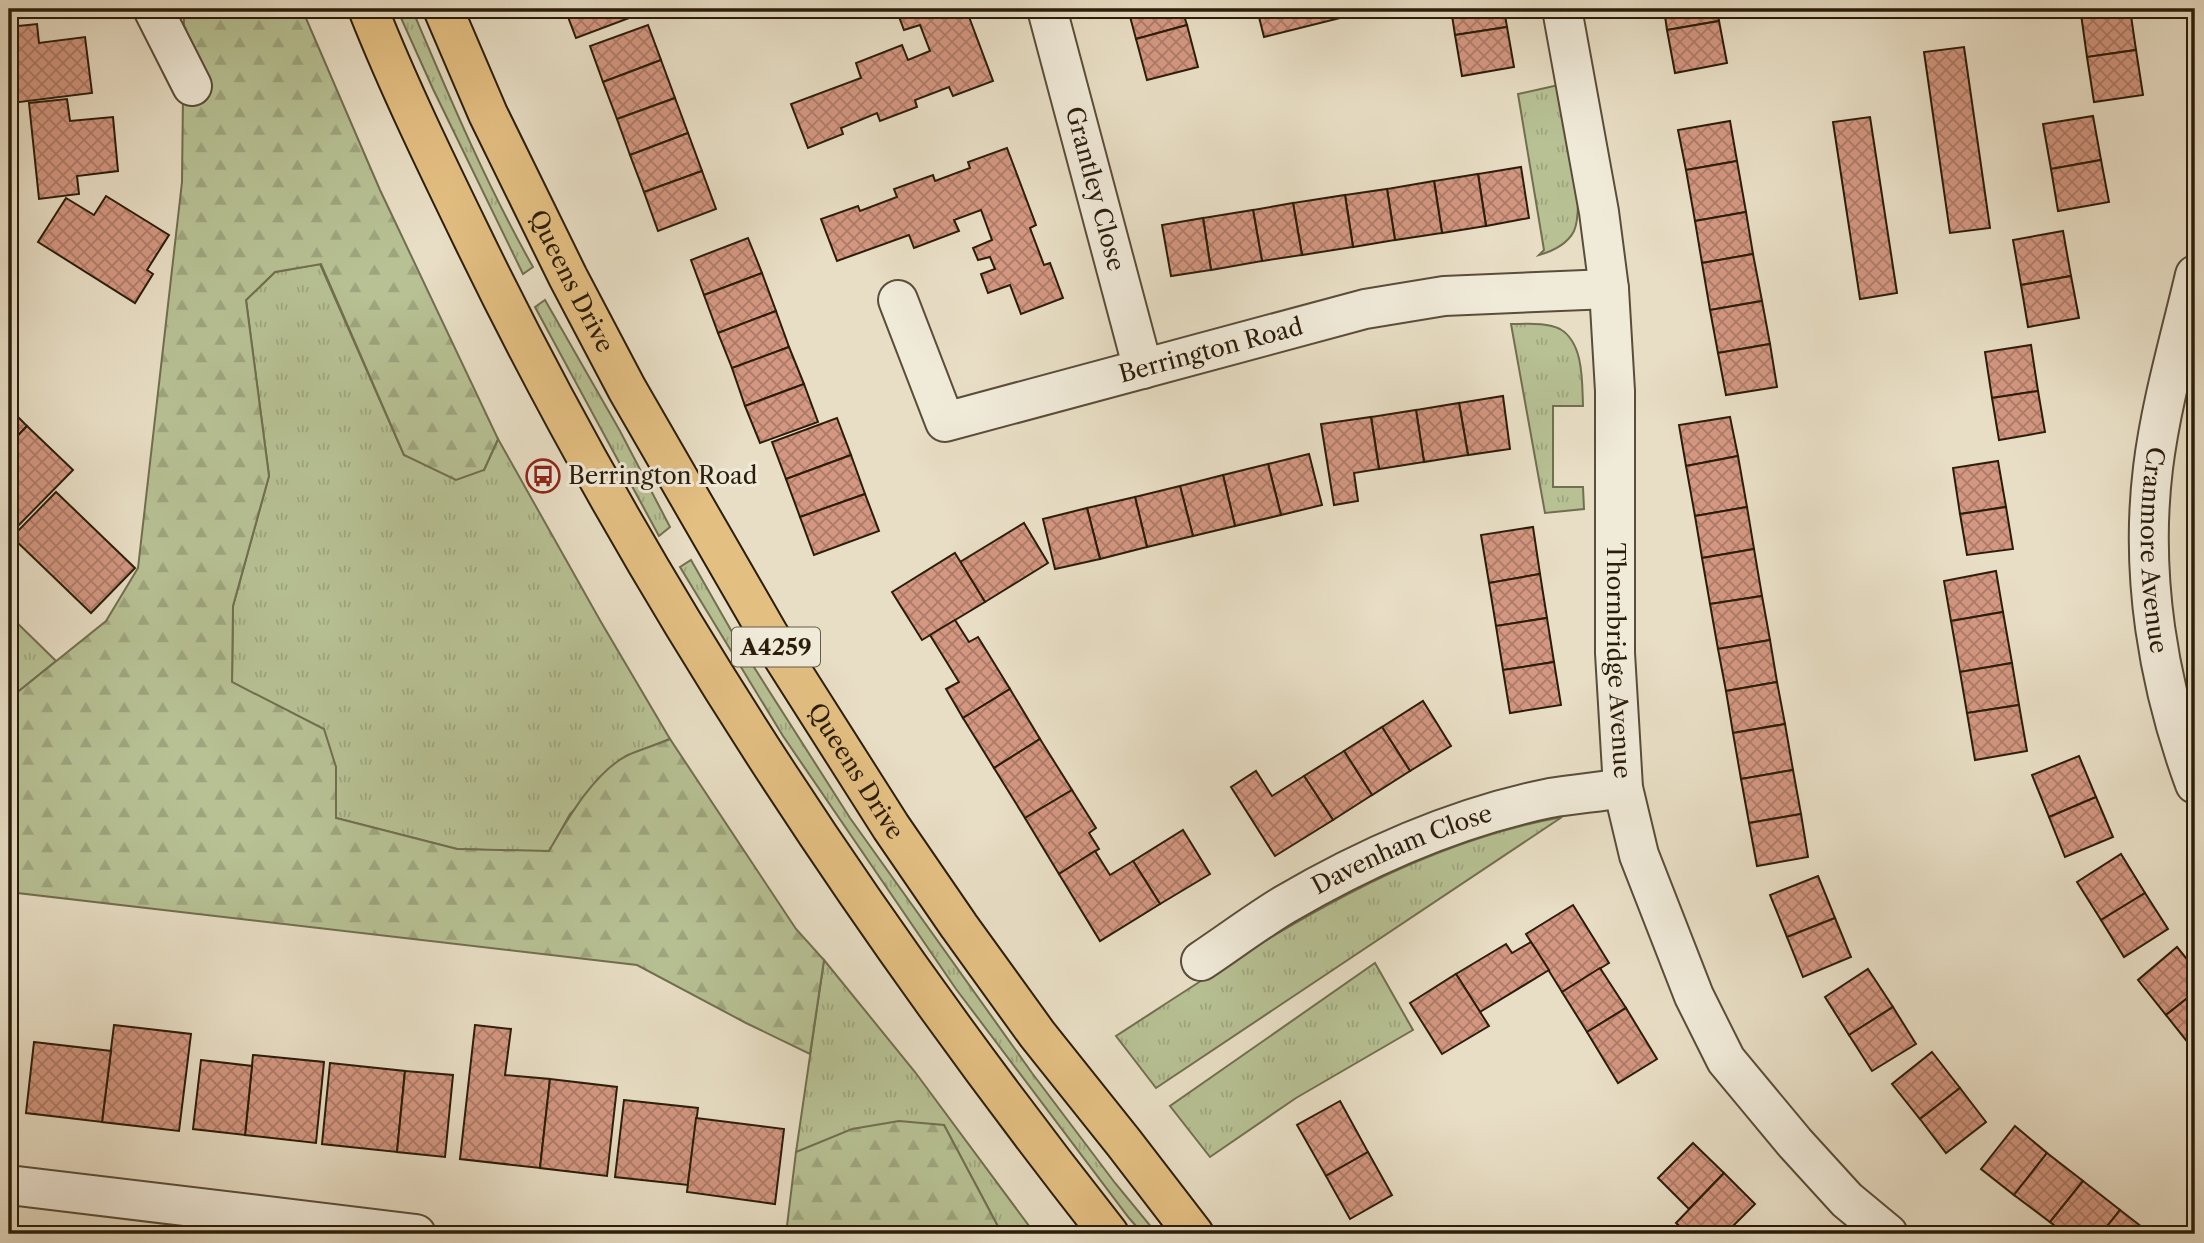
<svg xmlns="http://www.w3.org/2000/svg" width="2204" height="1243" viewBox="0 0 2204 1243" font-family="'Libre Caslon Text',serif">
	<defs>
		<pattern id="grass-tufts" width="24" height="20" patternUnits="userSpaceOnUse" patternTransform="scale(1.75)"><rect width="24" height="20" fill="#b7c194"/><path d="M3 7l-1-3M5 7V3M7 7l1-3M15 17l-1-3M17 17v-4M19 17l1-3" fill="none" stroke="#9ea57e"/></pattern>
		<pattern id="forest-firs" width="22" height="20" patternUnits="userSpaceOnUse" patternTransform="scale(1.75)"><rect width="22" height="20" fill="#b7c194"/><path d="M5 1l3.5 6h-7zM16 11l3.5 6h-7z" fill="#9ea57e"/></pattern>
		<pattern id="building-cross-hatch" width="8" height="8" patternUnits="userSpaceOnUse" patternTransform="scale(1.75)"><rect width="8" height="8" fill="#d49781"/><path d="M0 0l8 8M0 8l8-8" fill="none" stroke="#ac7b68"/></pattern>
	</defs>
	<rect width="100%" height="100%" fill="#e8dec5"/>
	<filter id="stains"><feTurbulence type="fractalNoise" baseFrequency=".00286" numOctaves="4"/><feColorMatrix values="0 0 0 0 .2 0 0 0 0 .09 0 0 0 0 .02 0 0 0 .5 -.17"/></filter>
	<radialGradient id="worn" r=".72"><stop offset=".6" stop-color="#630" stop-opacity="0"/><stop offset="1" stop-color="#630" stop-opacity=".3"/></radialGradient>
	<g fill="url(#grass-tufts)" stroke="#716f4f" stroke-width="2">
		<path d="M397,9h15c37,87 74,175 121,258l-10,7 -90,-185z"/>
		<path d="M1563,84c4,32 23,120 11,147 -7,14 -21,20 -35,24l5,-5 -26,-156z"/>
		<path d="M320,264l84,191 80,15 14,-31 103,183 69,117 -44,17 -56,58 -21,38 -92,-3 -121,-31v-51l-104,-84 1,-77 36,-130 -23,-176 29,-28z"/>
		<path d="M545,300l75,131 50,96 -11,9 -124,-229z"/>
		<path d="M1511,324c15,0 36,-2 49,5 24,14 22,53 23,77h-30v81h30l1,22 -39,4z"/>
		<path d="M691,560l45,79 114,179 182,255 83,110 42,51h-14l-14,-16 -173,-229 -173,-253 -103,-169z"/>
		<path d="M9,615l47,46 -47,38z"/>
		<path d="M1562,817l-406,271 -40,-52c139,-90 279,-188 446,-219z"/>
		<path d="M824,960l91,112 120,162h-33l-58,-109 -148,27z"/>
		<path d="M1375,963l38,67 -117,68 -86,59 -40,-51z"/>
	</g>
	<g fill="url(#forest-firs)" stroke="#716f4f" stroke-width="2">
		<path d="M184,9h118l78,181 118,249 -14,31 -28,10 -52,-25 -83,-191 -46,8 -29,28 23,176 -36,130 -1,76 92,47 12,38v51l121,31 92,2c18,-31 45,-79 79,-96 14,-6 28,-10 42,-16l126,190 28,31 -14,94 -64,-31 -109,-58 -628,-73v-193l97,-78 32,-53 44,-386z"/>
		<path d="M899,1121l45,4 58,109h-216l10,-82 56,-23z"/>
	</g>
	<g fill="url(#building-cross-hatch)" stroke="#2b1d0a" stroke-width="2">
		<path d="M9,9h39l1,5 -40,5z"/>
		<path d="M565,9h64l3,8 -56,21z"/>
		<path d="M896,9h70l27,72 -40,15 -4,-9 -34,13 2,7 -37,14 -3,-8 -36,15 2,6 -35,14 -17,-44 70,-26 -5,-15 46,-18 6,15 22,-9 -10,-26 -16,5z"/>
		<path d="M1128,9h54l5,16 -51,14z"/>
		<path d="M1257,9h102l1,4 -96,24z"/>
		<path d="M1451,9h53l3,18 -52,8z"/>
		<path d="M1664,9h53l2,12 -52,9z"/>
		<path d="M2080,9h34l-33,5z"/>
		<path d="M2114,9h16l6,41 -49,7 -6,-43z"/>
		<path d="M1719,21l8,42 -52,10 -8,-43z"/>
		<path d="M37,24l2,19 46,-6 7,56 -80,10 -3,-21v-55z"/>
		<path d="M648,25l13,35 -58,22 -13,-36z"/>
		<path d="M1187,25l11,42 -51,13 -11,-41z"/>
		<path d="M1507,27l7,40 -52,9 -7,-41z"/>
		<path d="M1964,47l26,181 -40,5 -26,-181z"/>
		<path d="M2136,50l7,45 -49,7 -7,-45z"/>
		<path d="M661,60l14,38 -58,21 -14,-37z"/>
		<path d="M675,98l13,35 -58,22 -13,-36z"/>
		<path d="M67,99l3,22 43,-4 5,54 -41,5 2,18 -40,5 -10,-96z"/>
		<path d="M2093,116l8,44 -50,9 -8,-45z"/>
		<path d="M1870,117l27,176 -37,6 -27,-177z"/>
		<path d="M1730,121l7,40 -51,9 -8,-40z"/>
		<path d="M688,133l14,38 -58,21 -14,-37z"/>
		<path d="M1007,148l29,77 -6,3 14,37 6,-2 13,35 -42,16 -11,-29 -22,8 -7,-19 14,-5 -5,-12 -12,3 -5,-12 19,-8 -11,-30 -27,10 5,11 -45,17 -5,-13 -72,26 -16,-42 37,-13 2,5 37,-14 -3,-8 39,-14 2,6 35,-13 -2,-6z"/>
		<path d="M2101,160l8,42 -51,9 -7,-42z"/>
		<path d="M1737,161l9,51 -51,9 -9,-51z"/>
		<path d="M1521,167l8,51 -43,8 -8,-52z"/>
		<path d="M702,171l14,38 -58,22 -14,-39z"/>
		<path d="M1478,174l8,52 -44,7 -8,-52z"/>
		<path d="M1434,181l8,52 -47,7 -8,-51z"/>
		<path d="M1387,189l8,51 -42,7 -8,-52z"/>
		<path d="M1345,195l8,52 -51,8 -9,-52z"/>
		<path d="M106,196l63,39 -22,35 6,4 -18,29 -97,-61 28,-44 28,17z"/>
		<path d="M1293,203l9,52 -40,6 -9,-51z"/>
		<path d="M1253,210l9,51 -51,9 -8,-52z"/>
		<path d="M1746,212l7,42 -51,9 -7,-42z"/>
		<path d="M1203,218l8,52 -40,6 -9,-51z"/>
		<path d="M2063,231l8,45 -50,9 -8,-45z"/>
		<path d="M748,238l14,35 -58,22 -13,-35z"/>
		<path d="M1753,254l9,47 -52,9 -8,-47z"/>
		<path d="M762,273l14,38 -58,22 -14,-38z"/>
		<path d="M2071,276l8,42 -51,9 -7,-42z"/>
		<path d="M1762,301l8,43 -52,9 -8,-43z"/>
		<path d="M776,311l13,36 -57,21 -14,-35z"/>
		<path d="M1770,344l7,43 -51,8 -8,-42z"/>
		<path d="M2031,345l7,46 -46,7 -7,-46z"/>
		<path d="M789,347l15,37 -59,22 -13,-38z"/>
		<path d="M804,384l14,38 -58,21 -15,-37z"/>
		<path d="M2038,391l7,41 -46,8 -7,-42z"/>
		<path d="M1503,396l7,53 -42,6 -9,-52z"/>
		<path d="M1459,403l9,52 -44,7 -8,-52z"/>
		<path d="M9,408l18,18 -18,19z"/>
		<path d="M1416,410l8,52 -45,7 -8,-52z"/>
		<path d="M1371,417l8,52 -25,4 4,28 -24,4 -13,-81z"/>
		<path d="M1730,417l8,39 -52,10 -7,-41z"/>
		<path d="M837,418l14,37 -65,24 -14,-37z"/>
		<path d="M27,426l46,44 -63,64 -1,-89z"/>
		<path d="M1309,454l13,51 -41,10 -13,-51z"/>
		<path d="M851,455l14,39 -65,23 -14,-38z"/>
		<path d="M1738,456l9,51 -52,9 -9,-50z"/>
		<path d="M1998,461l8,46 -46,7 -7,-46z"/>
		<path d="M1268,464l13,51 -46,11 -12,-51z"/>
		<path d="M1223,475l12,51 -42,10 -13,-50z"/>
		<path d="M1180,486l13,50 -46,11 -12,-50z"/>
		<path d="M56,492l79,76 -44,45 -79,-76z"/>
		<path d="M865,494l14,37 -65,24 -14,-38z"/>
		<path d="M1135,497l12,50 -47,12 -13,-51z"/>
		<path d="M1747,507l7,42 -52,9 -7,-42z"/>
		<path d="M2006,507l7,42 -46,6 -7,-41z"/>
		<path d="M1087,508l13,51 -45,10 -12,-50z"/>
		<path d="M1024,523l24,40 -63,39 -25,-40z"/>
		<path d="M1533,527l7,47 -51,9 -8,-48z"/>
		<path d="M1754,549l8,47 -52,8 -8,-46z"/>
		<path d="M955,553l30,49 -63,38 -30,-48z"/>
		<path d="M1996,571l7,41 -52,9 -7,-40z"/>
		<path d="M1540,574l7,44 -51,8 -7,-43z"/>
		<path d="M1762,596l8,44 -52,9 -8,-45z"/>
		<path d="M2003,612l9,51 -52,9 -9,-51z"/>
		<path d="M1547,618l7,44 -51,8 -7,-44z"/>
		<path d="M955,620l14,22 9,-5 32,52 -47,29 -17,-29 13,-7 -29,-47z"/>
		<path d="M1770,640l7,42 -51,9 -8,-42z"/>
		<path d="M1554,662l7,43 -51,8 -7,-43z"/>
		<path d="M2012,663l7,42 -52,8 -7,-41z"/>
		<path d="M1777,682l8,42 -52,9 -7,-42z"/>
		<path d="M1010,689l30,50 -46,29 -31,-50z"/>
		<path d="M1423,701l28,45 -41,25 -28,-44z"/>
		<path d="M2019,705l8,46 -52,9 -8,-47z"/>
		<path d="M1785,724l8,46 -52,9 -8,-46z"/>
		<path d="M1382,727l28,44 -38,24 -28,-44z"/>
		<path d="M1040,739l32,51 -47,28 -31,-50z"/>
		<path d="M1344,751l28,44 -39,25 -29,-44z"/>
		<path d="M2079,756l17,41 -47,20 -17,-42z"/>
		<path d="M1793,770l8,44 -52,9 -8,-44z"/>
		<path d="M1256,771l16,25 32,-20 29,44 -58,36 -44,-69z"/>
		<path d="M1072,790l24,38 -7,5 10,16 -40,25 -34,-56z"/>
		<path d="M2096,797l17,40 -48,20 -16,-40z"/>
		<path d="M1801,814l7,43 -51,9 -8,-43z"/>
		<path d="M1183,830l27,44 -50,30 -27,-43z"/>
		<path d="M1095,851l15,24 23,-14 27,43 -60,37 -41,-67z"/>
		<path d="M2121,854l24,39 -44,27 -24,-38z"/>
		<path d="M1818,876l17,42 -48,19 -17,-42z"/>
		<path d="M2145,893l23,36 -44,28 -23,-37z"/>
		<path d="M1573,905l36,58 -47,29 -36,-58z"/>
		<path d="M1835,918l16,39 -48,20 -16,-40z"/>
		<path d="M1531,942l18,28 -69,42 -24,-38 50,-30 6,9z"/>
		<path d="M2177,947l18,22v23l-29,23 -28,-35z"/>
		<path d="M1600,968l26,40 -39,24 -25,-40z"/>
		<path d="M1868,969l25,38 -44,28 -24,-38z"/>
		<path d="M1456,974l33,52 -47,28 -32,-51z"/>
		<path d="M2195,992v55l-2,2 -27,-34z"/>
		<path d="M1893,1007l23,37 -44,27 -23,-36z"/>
		<path d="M1626,1008l31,51 -39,24 -31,-51z"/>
		<path d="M114,1025l77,9 -12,97 -77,-9z"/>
		<path d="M475,1025l36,4 -6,46 45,4 -10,89 -80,-9z"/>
		<path d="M34,1042l77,9 -9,71 -76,-9z"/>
		<path d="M1932,1052l28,36 -40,31 -28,-35z"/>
		<path d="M253,1055l71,7 -8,81 -71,-8z"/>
		<path d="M201,1060l51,6 -7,69 -52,-6z"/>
		<path d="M330,1063l75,8 -8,81 -75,-8z"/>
		<path d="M405,1071l48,4 -8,82 -48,-5z"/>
		<path d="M550,1079l67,8 -10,89 -67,-8z"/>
		<path d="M1960,1088l26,34 -40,31 -26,-34z"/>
		<path d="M624,1100l74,8 -10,77 -73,-8z"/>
		<path d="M1340,1101l28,51 -42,24 -29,-51z"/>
		<path d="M696,1118l88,11 -9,75 -88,-12z"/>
		<path d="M2015,1126l32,27 -33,42 -33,-26z"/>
		<path d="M1693,1143l31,30 -35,36 -31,-31z"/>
		<path d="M1368,1152l24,43 -42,24 -24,-43z"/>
		<path d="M2047,1153l36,28 -33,41 -36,-27z"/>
		<path d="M1724,1173l31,31 -30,30h-37l-12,-11z"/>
		<path d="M2083,1181l37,29 -19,24h-36l-15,-12z"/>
		<path d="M2120,1210l31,24h-50z"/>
		<path d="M1406,1226l8,8h-17z"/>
	</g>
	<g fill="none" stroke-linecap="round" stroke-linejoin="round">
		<defs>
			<g id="street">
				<path d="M153,9l39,77"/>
				<path id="s1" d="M1047,9l96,360"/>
				<path id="s2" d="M1562,9l37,203 10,77 6,102v262l8,135 16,67 55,141 32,64 69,83 52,57 41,34"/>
				<path id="s3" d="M2195,275c-15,64 -34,128 -42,193 -13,107 5,216 42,316"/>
				<path id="s4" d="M898,300l47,122 420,-113 79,-13 165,-7"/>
				<path id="s5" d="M1201,961c27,-18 55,-39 83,-56 82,-48 173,-88 266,-107 24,-4 49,-6 73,-10"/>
				<path d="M9,1185l407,49"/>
			</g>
			<g id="primary">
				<path d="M368,9c31,78 68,154 105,230 172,355 392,685 636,995"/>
				<path id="s6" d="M443,9l45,105 80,163 59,112 142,246 122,192 68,99 78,108 87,109 70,91"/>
			</g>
		</defs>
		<use href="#street" stroke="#5a4d39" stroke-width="42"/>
		<use href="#primary" stroke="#2b1d0a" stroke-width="42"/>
		<use href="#street" stroke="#f0ead9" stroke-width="38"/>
		<use href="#primary" stroke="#e4bf82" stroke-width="38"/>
	</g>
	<defs>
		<symbol id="bus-ring" viewBox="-11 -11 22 22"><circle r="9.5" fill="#f0ead9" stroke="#8f2418" stroke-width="1.5"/><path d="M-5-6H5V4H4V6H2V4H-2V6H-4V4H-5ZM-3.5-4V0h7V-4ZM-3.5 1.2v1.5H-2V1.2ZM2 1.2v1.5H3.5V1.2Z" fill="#8f2418"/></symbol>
	</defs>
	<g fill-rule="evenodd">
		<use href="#bus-ring" x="524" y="457" width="38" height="38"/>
	</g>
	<g text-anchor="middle" stroke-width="6" stroke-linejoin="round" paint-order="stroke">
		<rect fill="#f0ead9" stroke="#665a48" stroke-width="2" x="732" y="627.5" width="88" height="39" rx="5"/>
		<g font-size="23" font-weight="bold" fill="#2b1d0a">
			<text x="776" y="655">A4259</text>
		</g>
		<g font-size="24" fill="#2b1d0a" stroke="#f0ead9">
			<text dy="8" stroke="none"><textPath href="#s1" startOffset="186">Grantley Close</textPath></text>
			<text dy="8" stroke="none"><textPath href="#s6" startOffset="301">Queens Drive</textPath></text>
			<text dy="8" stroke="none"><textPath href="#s4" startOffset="406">Berrington Road</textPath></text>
			<text dy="8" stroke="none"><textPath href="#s3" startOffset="280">Cranmore Avenue</textPath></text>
			<text dy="8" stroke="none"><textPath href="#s2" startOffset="656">Thornbridge Avenue</textPath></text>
			<text dy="8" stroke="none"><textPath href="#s6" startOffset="868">Queens Drive</textPath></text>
			<text dy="8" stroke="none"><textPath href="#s5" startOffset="231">Davenham Close</textPath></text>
		</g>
		<g font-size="24" fill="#2b1d0a" stroke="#f0ead9" text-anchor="start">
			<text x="568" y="484">Berrington Road</text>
		</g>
	</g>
	<rect width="2204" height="1243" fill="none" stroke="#e8dec5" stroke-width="35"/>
	<rect x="10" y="10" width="2183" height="1222" fill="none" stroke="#2b1d0a" stroke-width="3.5"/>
	<rect x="18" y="18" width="2169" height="1208" fill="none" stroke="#2b1d0a" stroke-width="2"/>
	<rect width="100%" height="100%" filter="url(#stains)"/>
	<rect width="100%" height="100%" fill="url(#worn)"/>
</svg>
